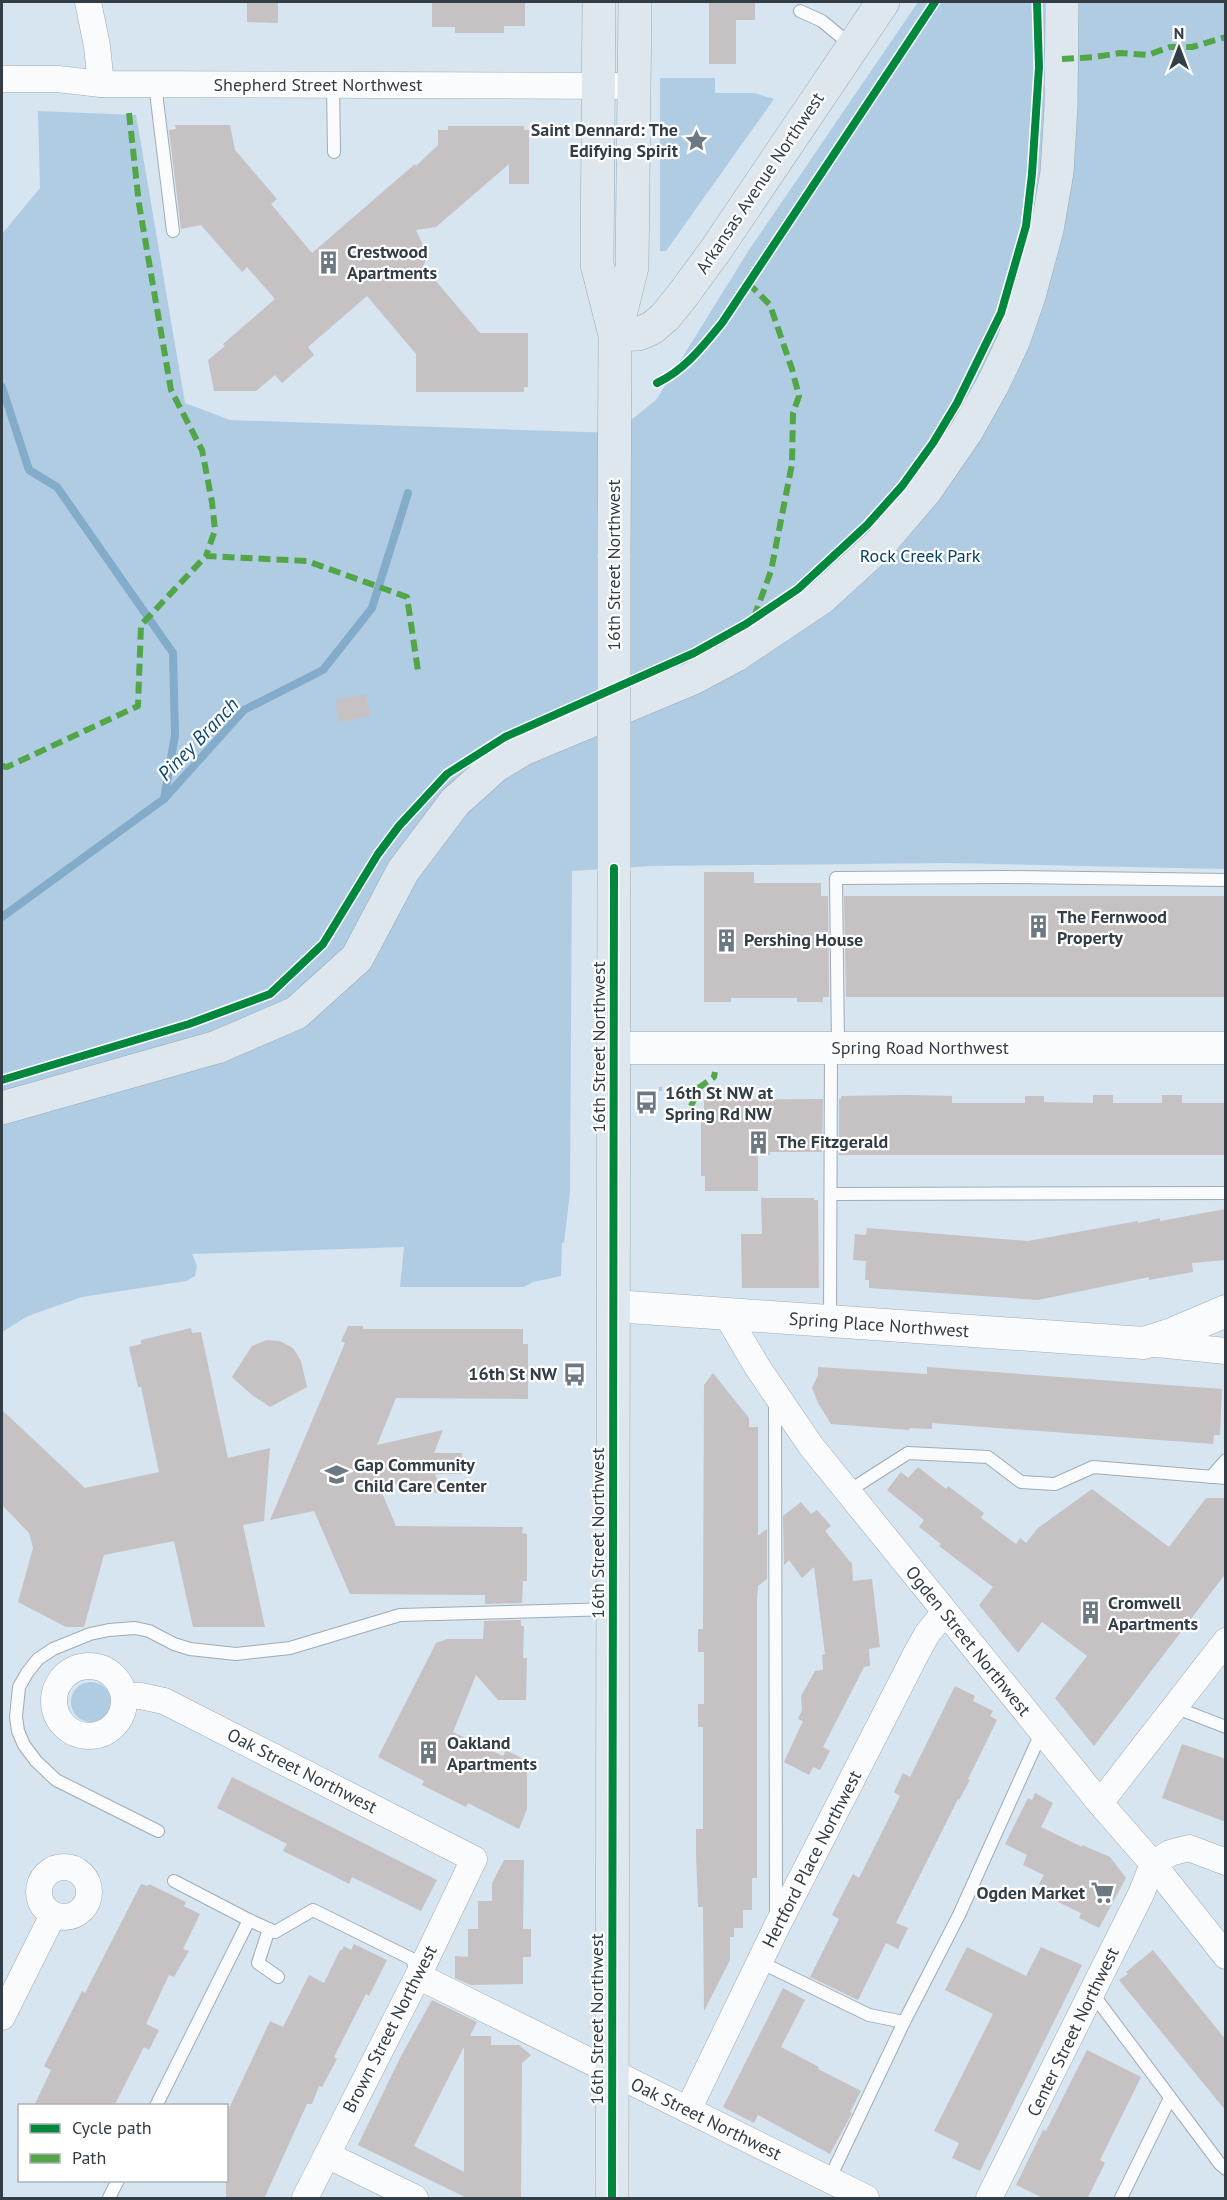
<svg xmlns="http://www.w3.org/2000/svg" width="1227" height="2200" viewBox="0 0 1227 2200" font-family="'PT Sans',sans-serif">
	<rect width="100%" height="100%" fill="#d6e5f0"/>
	<g fill="#b0cce3">
		<path d="M918,2h307v867l-276,-6 -298,3 -79,5 -2,321 -6,51h-2l-1,33 -28,6 -9,5h-124l4,-40 -212,7 5,12 -2,10 -9,5 -104,16 -54,19 -26,16v-1098l38,-46 -2,-77 98,4 49,288 45,17 385,13 41,-33 91,-147z"/>
		<path d="M660,78h55v15h39l20,6 -108,152h-6z"/>
		<circle cx="91" cy="1702" r="20"/>
	</g>
	<g fill="none" stroke-linecap="round" stroke-linejoin="round">
		<g stroke="#83abca" stroke-width="8">
			<path d="M2,387l27,83 28,17 116,166 2,82 -11,64"/>
			<path d="M2,917l162,-118 80,-89 79,-40 49,-62 36,-115"/>
		</g>
	</g>
	<g fill="#c6c1c2" fill-rule="evenodd">
		<path d="M247,2h31v21l-31,-1z"/>
		<path d="M432,2h93v24h-21v7h-49v-6h-23z"/>
		<path d="M709,2h46v18h-19v44h-27z"/>
		<path d="M175,125h55l5,25 42,49 -6,5 41,49 103,-89 1,2 22,-21v-15h10v-4h76v4h5v54h-20v-20l-73,63 -20,3 12,26 -5,10 57,67h48v54h-4v5h-108v-38l-49,-58 -59,51 6,8 -32,28 -7,-8 -19,16h-42l-6,-31 17,-14 -2,-2 52,-45 -28,-32 -5,5 -41,-47 -20,4 -12,-99 7,-1z"/>
		<path d="M366,694l4,22 -31,6 -4,-22z"/>
		<path d="M704,872h50v11h67v13h7l1,101h-6v5h-26v-4h-66v4h-27z"/>
		<path d="M844,896h381l1,101h-380z"/>
		<path d="M907,1095l45,1v7h73v-7h19v6l49,1v-8h20v8h49v-8h20v8h44v52h-387v-56h2v-3z"/>
		<path d="M823,1099l-1,53h-52v3h-12v36h-53v-15h-4v-61h3v-15z"/>
		<path d="M761,1198h53v2h4l1,88h-77l-1,-54h21z"/>
		<path d="M1226,1209v51l-34,3 1,9 -44,8v-3l-111,23 -169,-12v-8h-4l1,-19 -13,-1 2,-26 11,1 1,-7 161,13 110,-20v2l22,-5v3z"/>
		<path d="M348,1326h15v3h160v15h5v55l-132,-1 -19,47 66,-15 -9,23h28l-1,21h-26l7,20 -65,-13 19,45 127,1 -1,6 5,1v47h-4l-1,22 -37,1v-9l-135,-1 -36,-83 -44,9 75,-177 -4,-2z"/>
		<path d="M191,1328l1,5 9,-1 27,126 42,-10 -6,73 -21,4 22,102h-72l-19,-86 -70,14 -20,72h-18l-48,-25 15,-54 -4,-15 -27,-28v-95l83,78 74,-16 -18,-85h-3l-9,-40 12,-3v-4z"/>
		<path d="M267,1340l13,1 13,7 8,13 6,26 -37,20 -18,-12 -20,-18 20,-31z"/>
		<path d="M818,1367l109,7v-7l295,22 -2,46h-6l-1,9 -281,-21v6l-22,-1 -1,2 -78,-6 -13,-21 -6,-15 6,-13z"/>
		<path d="M713,1373l36,45v9h9v109l9,-7v50l-9,7 -1,16v276h-5v32h-9v18h-9v9h-4v23l-26,51 -1,-104h-5l-2,-54v-24h7v-102h-5v-23h6v-52h-6v-23h5l1,-244z"/>
		<path d="M918,1467l28,22 2,-3 36,27 -3,5 35,26 4,-6 6,5 12,-15 54,-39 77,58 37,-49h20v75l-132,173 -39,-48 32,-42 -45,-34 -24,31 -39,-48 14,-18 -54,-41 2,-2 -22,-17 5,-7 -37,-30 14,-18 7,6z"/>
		<path d="M801,1502l10,12 6,-4 14,16 -6,5 27,33 1,17 19,-2 8,68 -11,2 1,17 -6,1 -41,80 7,4 -10,19 -7,-3 -4,8 -25,-13 19,-41 -5,-2 4,-9 -1,-14 14,-25 8,-1 -1,-15 3,-1 -11,-87 -12,11 -13,-18 -5,5 -1,-49z"/>
		<path d="M521,1620v6h3l-1,32h4l-1,42h-28l-22,-25 -23,57 50,24 3,-6 21,11v48l-8,20 -51,-26 -2,4 -44,-22 2,-4 -46,-24 58,-114 11,-4h36l1,-18z"/>
		<path d="M955,1686l20,10 -2,5 20,10 -3,5 7,4 -29,59 2,1 -11,20 -1,-1 -62,124 12,5 -10,21 -12,-6 -28,57 -48,-23 29,-58 -7,-4 10,-20 11,-21 6,4 41,-82 -6,-4 9,-19 7,4z"/>
		<path d="M1182,1744l44,15v63l-64,-24z"/>
		<path d="M232,1777l205,103 -16,31 -69,-34 -3,7 -17,-9 -49,-24 4,-7 -70,-36z"/>
		<path d="M1035,1793l18,10 -12,24 41,20v-2l28,12 16,21 -27,50 -20,-10 2,-5 -25,-12 4,-7 -21,-10 5,-9 -21,-10 4,-10 -22,-11 23,-46 4,2z"/>
		<path d="M504,1860h20l-1,69h8v28h-8v27l-52,1 -16,-7v-22l13,1v-28h10v-28h14v-18z"/>
		<path d="M141,1884l7,2 1,-2 37,18 -2,4 16,8 -17,35 6,2 -15,26 -5,-2 -23,49 13,6 -10,20 -5,-3 -30,59h-80l17,-36 -7,-4 38,-75 3,2z"/>
		<path d="M354,1944l33,16 -18,36 -3,-2 -32,63 3,2 -15,28 -3,-1 -7,18h-5l-43,95h-38v-84l44,-94 13,6 26,-52 15,8 16,-33h2l2,-4 7,4z"/>
		<path d="M967,1947l59,29 15,-29 41,18 -102,206 -28,-13 7,-15 -25,-12 59,-117 -48,-24z"/>
		<path d="M1153,1950l73,90v71l-107,-131 9,-6 -2,-2z"/>
		<path d="M783,1988l22,12 -24,47 38,20 -1,2 43,22 -11,21 2,1 -22,41 -72,-39 -4,8 -31,-16z"/>
		<path d="M432,2000l45,22 -7,14h21v9h28l12,10 -9,8 -1,136h-52l-111,-54 42,-87zM464,2047v125l-50,-26z"/>
		<path d="M1087,2050l54,27 -41,83 5,3 -18,36h-42l-29,-14 27,-55 3,1z"/>
	</g>
	<g fill="none" stroke-linecap="round" stroke-linejoin="round">
		<defs>
			<g id="service">
				<path d="M800,11l22,10 30,25"/>
				<path d="M155,84l18,147"/>
				<path d="M333,85l1,67"/>
				<path d="M838,1047l-2,-169 171,-1 219,3"/>
				<path d="M831,1194l395,-1"/>
				<path d="M830,1320l1,-271"/>
				<path d="M775,1401l1,514"/>
				<path d="M1211,1477l15,-17"/>
				<path d="M847,1492l61,-39 80,4 33,25 34,2 38,-17 133,11"/>
				<path d="M1174,1707l52,20"/>
				<path d="M158,1831l-102,-51 -20,-19 -12,-16 -6,-14 -2,-14 3,-30 8,-14 11,-14 15,-10 37,-15 19,-4 26,-2 14,3 25,13 16,5 46,5 54,-6 110,-33 212,-6"/>
				<path d="M174,1881l75,39"/>
				<path d="M269,1929l-11,34 20,14"/>
				<path d="M760,1962l109,53 35,7"/>
				<path d="M1092,1993l128,171 6,5"/>
				<path d="M156,2106l93,-186 26,12 38,-22 99,49 5,15"/>
				<path d="M829,2180l75,-158 55,-107 83,-184"/>
				<path d="M109,2198l9,-18"/>
				<path d="M1121,2198l49,-100"/>
			</g>
			<g id="minor">
				<path d="M88,2l9,44 4,38"/>
				<path d="M2,79h56l43,5 534,2"/>
				<path d="M726,1314l32,54 53,78 289,357 53,61 73,92"/>
				<path d="M1147,1343l79,8"/>
				<circle cx="89" cy="1701" r="35"/>
				<path d="M124,1696h17l23,5 310,158 -56,117 -113,222"/>
				<path d="M1100,1803l126,-162"/>
				<circle cx="64" cy="1892" r="25"/>
				<path d="M418,1976l448,222"/>
				<path d="M2,2017l51,-102"/>
				<path d="M688,2110l88,-182 140,-274 11,-20 18,-22"/>
				<path d="M327,2155l88,43"/>
				<path d="M989,2198l152,-304 12,-30 17,-11 19,-5 37,14"/>
			</g>
			<g id="tertiary">
				<path d="M614,1048h612"/>
				<path d="M614,1306l530,37 28,-9 54,-23"/>
			</g>
			<g id="primary">
				<path d="M599,2l-2,262 18,71 -1,223"/>
				<path d="M616,331l16,-64 3,-265"/>
				<path d="M615,335l23,-1 14,-6 13,-11 17,-21 33,-45 168,-249"/>
				<path d="M2,1108l215,-61 79,-34 61,-55 46,-87 52,-69 40,-36 28,-17 170,-71 43,-23 85,-57 58,-53 47,-55 40,-58 27,-48 20,-42 16,-46 18,-66 10,-58 4,-65 1,-105"/>
				<path d="M612,2198l2,-1330"/>
			</g>
		</defs>
		<use href="#service" stroke="#a0abb4" stroke-width="14"/>
		<use href="#minor" stroke="#a0abb4" stroke-width="27"/>
		<use href="#tertiary" stroke="#a0abb4" stroke-width="33"/>
		<use href="#primary" stroke="#96aab9" stroke-width="34"/>
		<path stroke="#c0c5c9" stroke-width="4" stroke-dasharray="3 4.5" stroke-linecap="butt" d="M659,1089h3"/>
		<use href="#service" stroke="#f9fbfd" stroke-width="12"/>
		<use href="#minor" stroke="#f9fbfd" stroke-width="26"/>
		<use href="#tertiary" stroke="#f9fbfd" stroke-width="32"/>
		<use href="#primary" stroke="#dee7ed" stroke-width="33"/>
		<defs>
			<path id="primary-bridge" d="M614,558v310"/>
		</defs>
		<use href="#primary-bridge" stroke="#96aab9" stroke-width="34" stroke-linecap="butt"/>
		<use href="#primary-bridge" stroke="#dee7ed" stroke-width="33"/>
		<g stroke="#52a647" stroke-width="6" stroke-dasharray="12 6" stroke-linecap="butt">
			<path d="M1062,59l33,-2 25,-4 28,2 22,-8h22l34,-10"/>
			<path d="M129,113l10,91 32,186 31,60 10,52 3,28 -9,26"/>
			<path d="M748,283l22,22 22,64 7,27 -6,17 -1,51 -21,107 -17,46"/>
			<path d="M2,766l5,1 131,-61 3,-81 65,-69 101,5 100,36 11,74"/>
			<path d="M679,1095l21,-8"/>
			<path d="M691,1106l9,-19 14,-10 1,-5"/>
		</g>
		<defs>
			<g id="cycleway">
				<path d="M657,383c28,-13 46,-37 65,-60l213,-321"/>
				<path d="M2,1080l187,-56 81,-30 53,-50 55,-90 21,-28 48,-52 58,-37 189,-84 52,-29 52,-35 69,-64 35,-39 31,-43 24,-40 44,-90 25,-87 6,-52 7,-107 -2,-65"/>
				<path d="M612,2198l2,-1330"/>
			</g>
		</defs>
		<use href="#cycleway" stroke="#fff" stroke-width="11"/>
		<use href="#cycleway" stroke="#00873e" stroke-width="8"/>
	</g>
	<defs>
		<symbol id="sight-bare" viewBox="-9 -9 18 18"><path d="M0-6L1.8-2.2L6-1.7L2.9 1.2L3.7 5.4L0 3.3L-3.7 5.4L-2.9 1.2L-6-1.7L-1.8-2.2Z" fill="#6c7882" stroke="#fff" stroke-width="2.5" paint-order="stroke"/></symbol>
		<symbol id="building-bare" viewBox="-9 -9 18 18"><path d="M-4-6H4V6H1V3H-1V6H-4ZM-2.5-4.3h1.7v1.8h-1.7ZM.8-4.3h1.7v1.8H.8ZM-2.5-1h1.7V.8h-1.7ZM.8-1h1.7V.8H.8Z" fill="#6c7882" stroke="#fff" stroke-width="2.5" paint-order="stroke"/></symbol>
		<symbol id="bus-bare" viewBox="-9 -9 18 18"><path d="M-5-6H5V4H4V6H2V4H-2V6H-4V4H-5ZM-3.5-4V0h7V-4ZM-3.5 1.2v1.5H-2V1.2ZM2 1.2v1.5H3.5V1.2Z" fill="#6c7882" stroke="#fff" stroke-width="2.5" paint-order="stroke"/></symbol>
		<symbol id="school-bare" viewBox="-9 -9 18 18"><path d="M0-5L7-2L0 1L-7-2ZM-4 1L0 2.5L4 1V4Q0 6-4 4Z" fill="#6c7882" stroke="#fff" stroke-width="2.5" paint-order="stroke"/></symbol>
		<symbol id="supermarket-bare" viewBox="-9 -9 18 18"><path d="M-6-5.5h2.5l.6 2H6L4.5 2H-2.5L-4.4-4H-6ZM-1.5 3.2a1.3 1.3 0 1 0 .1 0ZM3 3.2a1.3 1.3 0 1 0 .1 0Z" fill="#6c7882" stroke="#fff" stroke-width="2.5" paint-order="stroke"/></symbol>
	</defs>
	<g fill-rule="evenodd">
		<use href="#sight-bare" x="680" y="124" width="33" height="33"/>
		<use href="#building-bare" x="312" y="246" width="33" height="33"/>
		<use href="#building-bare" x="1022" y="910" width="33" height="33"/>
		<use href="#building-bare" x="710" y="924" width="33" height="33"/>
		<use href="#bus-bare" x="630" y="1086" width="33" height="33"/>
		<use href="#building-bare" x="742" y="1126" width="33" height="33"/>
		<use href="#bus-bare" x="558" y="1358" width="33" height="33"/>
		<use href="#school-bare" x="320" y="1458" width="33" height="33"/>
		<use href="#building-bare" x="1074" y="1596" width="33" height="33"/>
		<use href="#building-bare" x="412" y="1736" width="33" height="33"/>
		<use href="#supermarket-bare" x="1086" y="1876" width="33" height="33"/>
	</g>
	<g text-anchor="middle" stroke-width="4.5" stroke-linejoin="round" paint-order="stroke">
		<g font-size="18" fill="#333d46" stroke="#fff">
			<text x="318" y="91">Shepherd Street Northwest</text>
			<text transform="translate(760 183) rotate(-56)" y="6">Arkansas Avenue Northwest</text>
			<text transform="translate(614 565) rotate(-90)" y="6">16th Street Northwest</text>
			<text transform="translate(599 1047) rotate(-90)" y="6">16th Street Northwest</text>
			<text x="920" y="1054">Spring Road Northwest</text>
			<text transform="translate(879 1325) rotate(4)" y="6">Spring Place Northwest</text>
			<text transform="translate(598 1533) rotate(-90)" y="6">16th Street Northwest</text>
			<text transform="translate(968 1641) rotate(51)" y="6">Ogden Street Northwest</text>
			<text transform="translate(302 1771) rotate(27)" y="6">Oak Street Northwest</text>
			<text transform="translate(812 1859) rotate(-63)" y="6">Hertford Place Northwest</text>
			<text transform="translate(597 2019) rotate(-90)" y="6">16th Street Northwest</text>
			<text transform="translate(390 2029) rotate(-63)" y="6">Brown Street Northwest</text>
			<text transform="translate(1073 2032) rotate(-64)" y="6">Center Street Northwest</text>
			<text transform="translate(706 2119) rotate(26)" y="6">Oak Street Northwest</text>
		</g>
		<g font-size="18" font-weight="bold" fill="#333d46" stroke="#fff" text-anchor="start">
			<text x="678" y="136" text-anchor="end">Saint Dennard: The<tspan x="678" dy="21">Edifying Spirit</tspan></text>
			<text x="347" y="258">Crestwood<tspan x="347" dy="21">Apartments</tspan></text>
			<text x="1057" y="923">The Fernwood<tspan x="1057" dy="21">Property</tspan></text>
			<text x="744" y="946">Pershing House</text>
			<text x="665" y="1099">16th St NW at<tspan x="665" dy="21">Spring Rd NW</tspan></text>
			<text x="777" y="1148">The Fitzgerald</text>
			<text x="557" y="1380" text-anchor="end">16th St NW</text>
			<text x="354" y="1471">Gap Community<tspan x="354" dy="21">Child Care Center</tspan></text>
			<text x="1108" y="1609">Cromwell<tspan x="1108" dy="21">Apartments</tspan></text>
			<text x="447" y="1749">Oakland<tspan x="447" dy="21">Apartments</tspan></text>
			<text x="1085" y="1899" text-anchor="end">Ogden Market</text>
		</g>
		<g font-size="18" fill="#004067" stroke="#fff">
			<text x="920" y="562">Rock Creek Park</text>
		</g>
		<g font-size="20" font-style="italic" fill="#0b4971" stroke="#fff">
			<text transform="translate(198 739) rotate(-46)" y="7">Piney Branch</text>
		</g>
	</g>
	<rect width="1227" height="2200" fill="none" stroke="#333d46" stroke-width="6"/>
	<rect x="18" y="2104" width="210" height="78" fill="#ffffff" stroke="#adb1b5" stroke-width="1.5"/>
	<rect x="30" y="2124" width="30" height="9" fill="#00873e" stroke="#adb1b5" stroke-width="1.5"/>
	<text x="72" y="2134" font-size="18" fill="#333d46">Cycle path</text>
	<rect x="30" y="2154" width="30" height="9" fill="#52a647" stroke="#adb1b5" stroke-width="1.5"/>
	<text x="72" y="2164" font-size="18" fill="#333d46">Path</text>
	<g transform="translate(1179 48)" stroke="#ffffff" stroke-width="4.5" paint-order="stroke">
	<path d="M0-4.5L10 22L0 15L-10 22Z" fill="#333d46"/>
	<text y="-9" font-size="16" font-weight="bold" text-anchor="middle" fill="#333d46">N</text>
	</g>
</svg>
